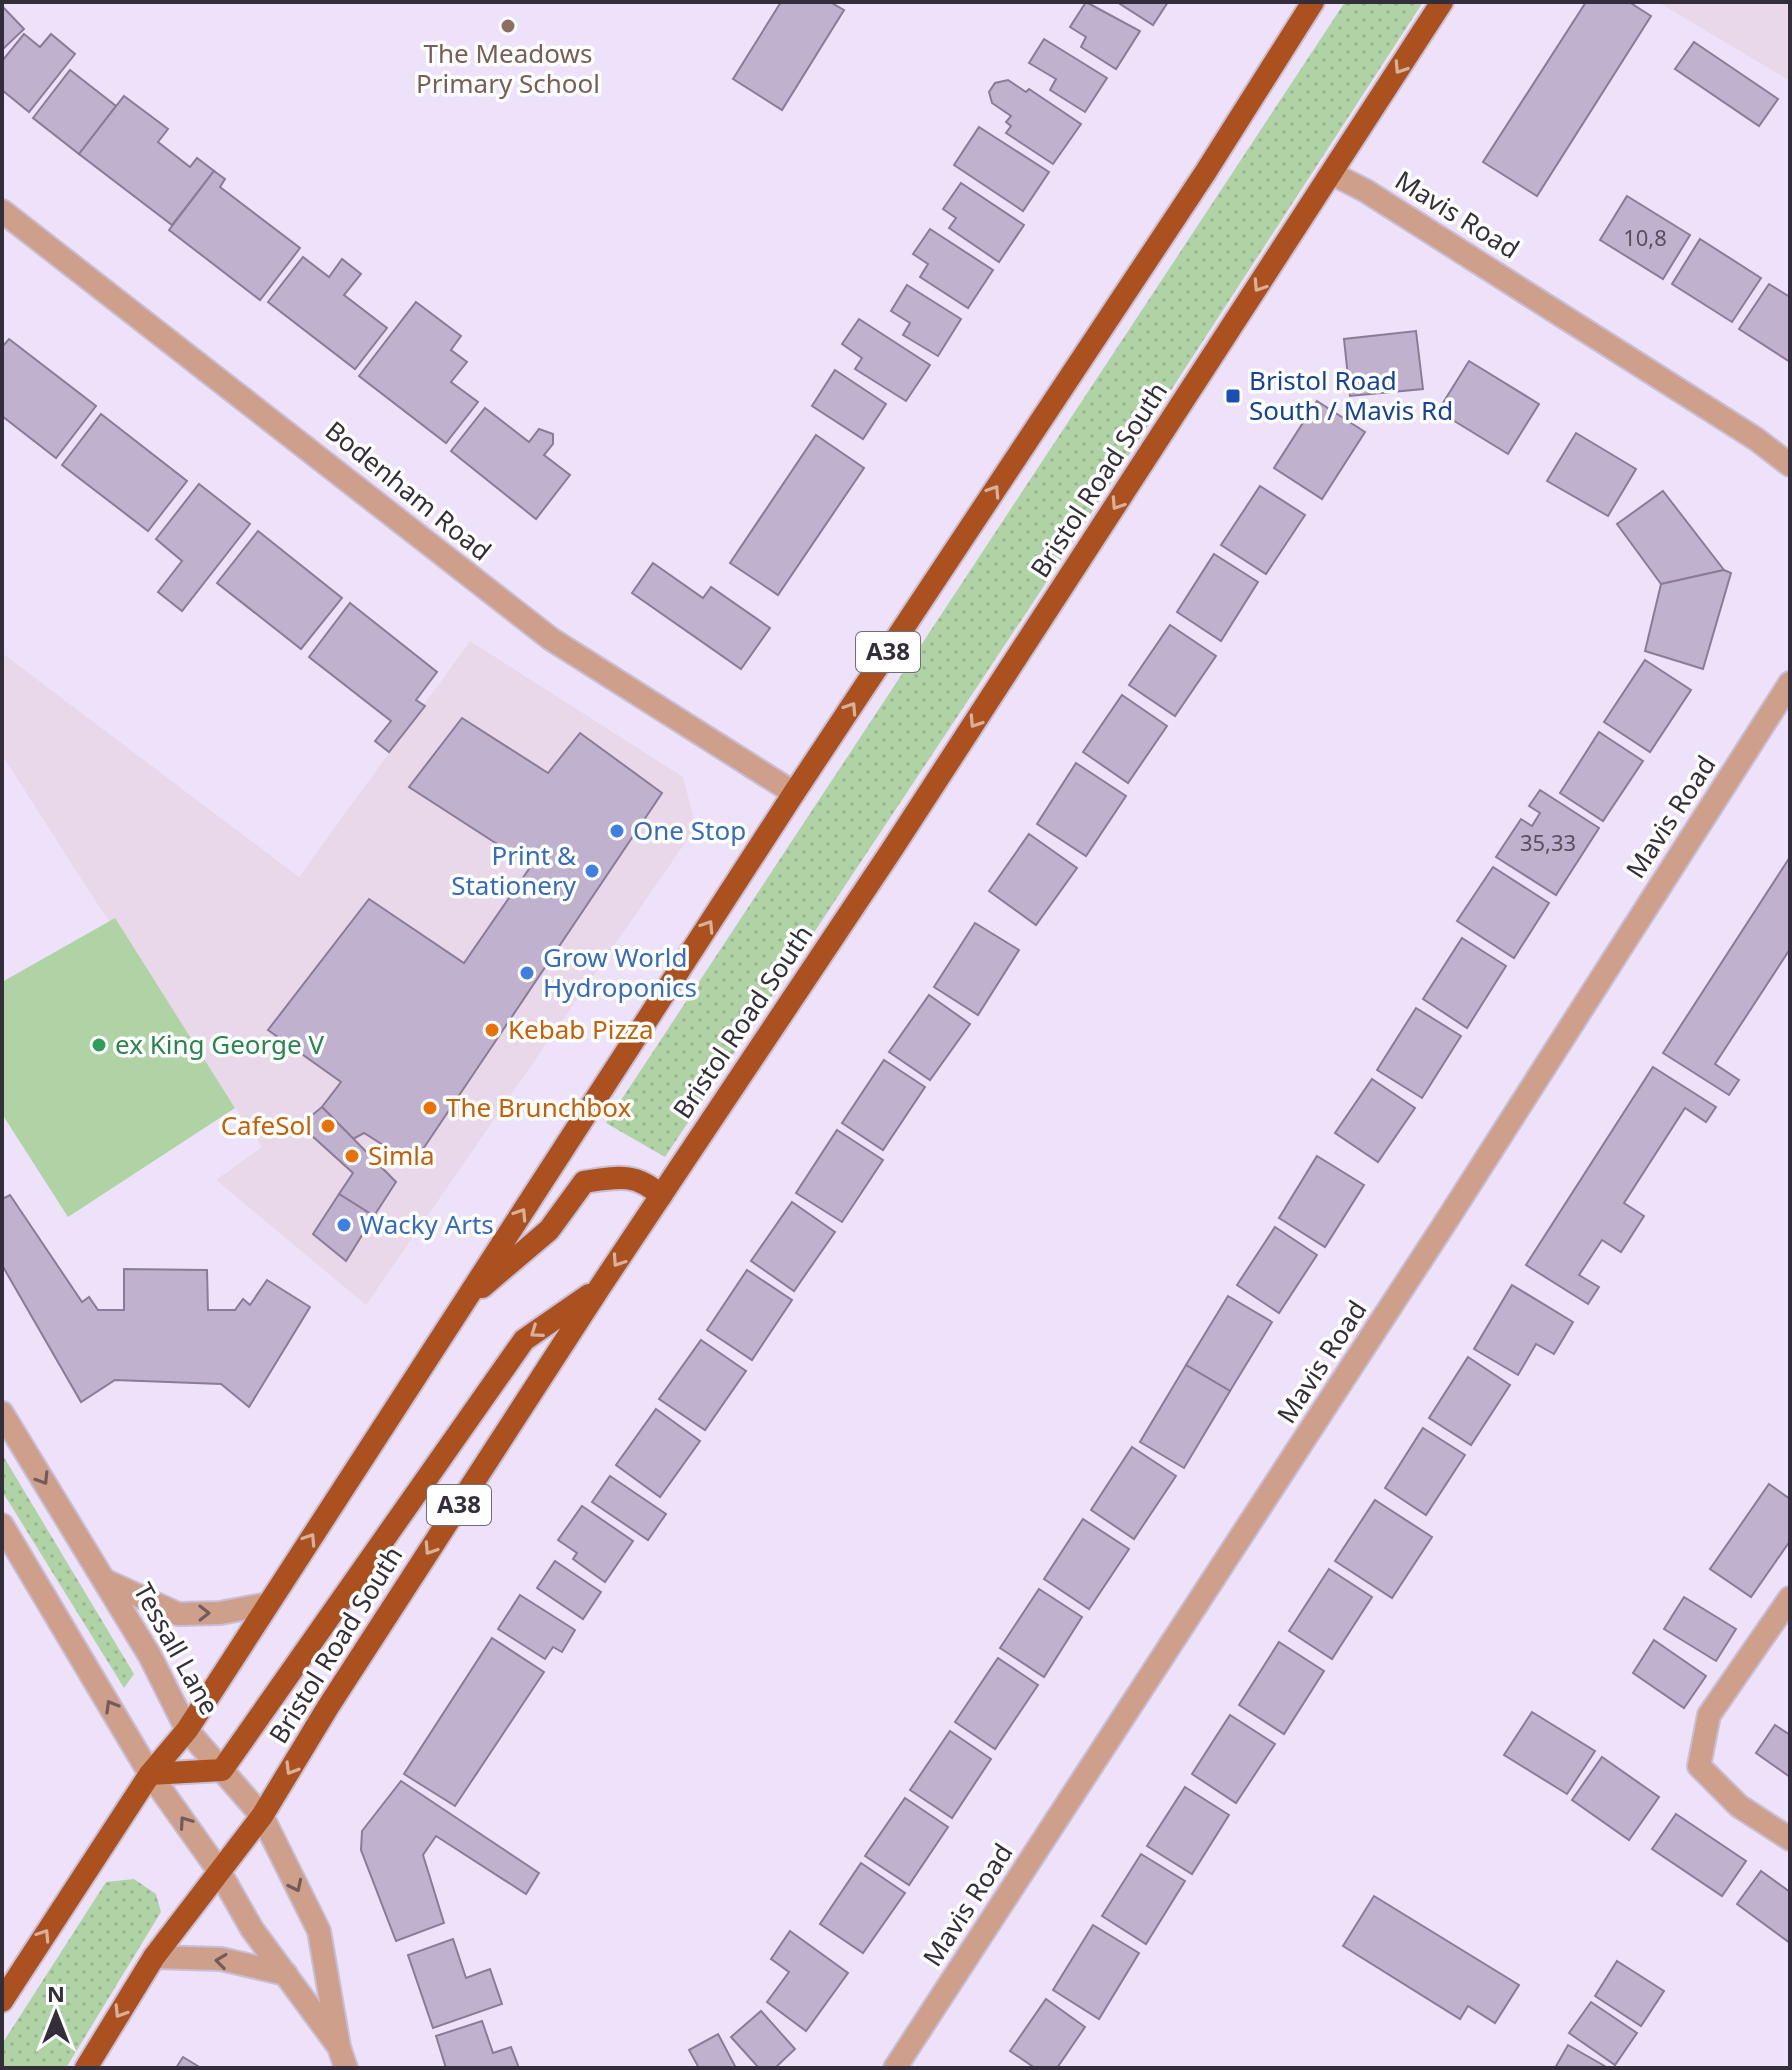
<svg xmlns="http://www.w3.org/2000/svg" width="1792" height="2070" viewBox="0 0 1792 2070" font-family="'Noto Sans',sans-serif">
	<defs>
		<pattern id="grass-dots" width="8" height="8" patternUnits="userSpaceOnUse" patternTransform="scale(2)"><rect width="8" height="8" fill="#afd3a5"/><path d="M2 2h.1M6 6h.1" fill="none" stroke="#97b58f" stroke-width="1.8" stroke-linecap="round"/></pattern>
	</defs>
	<rect width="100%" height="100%" fill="#eee2fb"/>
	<g fill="#e9d8e9">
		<path d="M1658,2h132v79z"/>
		<path d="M470,641l213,136 13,50 -330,478 -150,-125 46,-33 -166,-245 -94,-147v-102l297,224z"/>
	</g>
	<g fill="url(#grass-dots)">
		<path d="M1345,2h78l-387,596 -371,559 -59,-34z"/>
		<path d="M2,1454l132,220 -10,14 -122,-197z"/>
		<path d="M134,1879l22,15 5,18 -95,156h-64v-24l104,-162z"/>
	</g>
	<path fill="#afd3a5" d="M115,918l120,190 -167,109 -66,-103v-132z"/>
	<g fill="#c0b1cf" stroke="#8a7b98" stroke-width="2">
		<path d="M781,2h49l14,8 -62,100 -49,-31z"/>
		<path d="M1086,2l54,29 -24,38 -35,-22 5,-10 -16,-10z"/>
		<path d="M1117,2h51l-15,23z"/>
		<path d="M1586,2h43l22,14 -114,180 -54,-34z"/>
		<path d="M2,6l22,23 -22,21z"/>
		<path d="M24,34l16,13 11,-13 24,20 -46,58 -27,-22v-29z"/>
		<path d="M1044,39l63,39 -22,34 -35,-22 6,-11 -27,-16z"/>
		<path d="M1694,42l84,57 -19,27 -84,-57z"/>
		<path d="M70,70l46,36 -37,48 -46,-36z"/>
		<path d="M1008,80l18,12 3,-3 52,35 -28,40 -47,-31 5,-7 -5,-4 5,-6 -19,-13 -3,-11 6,-9z"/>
		<path d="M124,96l44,33 -10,13 32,25 7,-9 17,13 -42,54 -93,-71z"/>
		<path d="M979,127l70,45 -26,39 -69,-46z"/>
		<path d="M214,171l11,8 -5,8 80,61 -40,52 -91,-70z"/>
		<path d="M961,183l63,42 -25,37 -50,-34 7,-10 -13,-9z"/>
		<path d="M1627,196l63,39 -27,44 -63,-39z"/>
		<path d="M930,229l63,41 -25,38 -48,-31 8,-13 -15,-10z"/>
		<path d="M1700,239l61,39 -29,44 -60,-38z"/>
		<path d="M303,257l26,20 13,-18 19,15 -17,21 43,33 -32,41 -87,-67z"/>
		<path d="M1769,284l21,13v65l-51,-33z"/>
		<path d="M907,285l54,34 -23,37 -35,-21 7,-12 -19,-12z"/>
		<path d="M416,302l45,34 -10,14 16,12 -16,20 27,20 -32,41 -87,-67z"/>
		<path d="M859,319l71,46 -24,36 -51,-32 7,-11 -20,-14z"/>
		<path d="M1416,331l7,58 -73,7 -6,-57z"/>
		<path d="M9,339l87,67 -40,52 -54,-42v-69z"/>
		<path d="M1469,361l70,43 -31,50 -70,-43z"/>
		<path d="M835,370l51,34 -23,35 -51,-33z"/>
		<path d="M1317,401l48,31 -43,67 -48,-31z"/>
		<path d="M485,408l44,34 10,-13 14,5v10l-9,11 26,20 -34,44 -85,-68z"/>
		<path d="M101,414l86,67 -39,50 -86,-66z"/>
		<path d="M1576,433l60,36 -28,47 -61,-35z"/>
		<path d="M816,435l48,33 -86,127 -48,-32z"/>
		<path d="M199,484l51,40 -68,87 -24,-19 24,-31 -26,-22z"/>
		<path d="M1260,486l45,29 -39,59 -45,-29z"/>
		<path d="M1663,491l61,79 -63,14 -44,-60z"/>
		<path d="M258,531l84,67 -41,51 -84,-66z"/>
		<path d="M1214,554l44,28 -37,59 -44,-29z"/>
		<path d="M653,563l50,35 8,-11 59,41 -29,41 -109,-76z"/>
		<path d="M1724,570l7,3 -28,96 -58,-18 16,-67z"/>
		<path d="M350,603l87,69 -21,28 9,6 -36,46 -14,-11 16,-20 -82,-64z"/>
		<path d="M1170,625l46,31 -41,60 -46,-31z"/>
		<path d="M1645,660l46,30 -41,62 -46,-30z"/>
		<path d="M1122,695l45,31 -39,57 -45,-31z"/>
		<path d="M462,718l86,55 32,-40 82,60 -249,371 -49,-31 -11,6 -31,-32 19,-25 -73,-52 101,-131 95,64 67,-97 -122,-79z"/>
		<path d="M1599,732l44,29 -40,60 -43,-28z"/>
		<path d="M1076,763l50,33 -40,60 -49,-32z"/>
		<path d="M1540,790l59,38 -43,67 -60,-38 25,-38 11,7 8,-13 -11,-7z"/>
		<path d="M1029,834l48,34 -41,57 -47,-34z"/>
		<path d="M1790,857v92l-75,115 24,16 -10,15 -66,-42z"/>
		<path d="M1493,867l56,36 -35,55 -57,-37z"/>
		<path d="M975,923l44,27 -41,65 -44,-28z"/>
		<path d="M1462,938l44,28 -39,62 -44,-29z"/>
		<path d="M929,995l41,29 -40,56 -41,-28z"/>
		<path d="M1416,1008l45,28 -39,62 -45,-28z"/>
		<path d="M884,1060l41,27 -42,63 -41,-27z"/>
		<path d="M1653,1067l63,40 -10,15 -21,-14 -61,95 20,13 -23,36 -19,-12 -23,35 20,12 -11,17 -62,-39z"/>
		<path d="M1372,1079l43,29 -37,54 -43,-29z"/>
		<path d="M322,1107l74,75 -22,34 -35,-22 14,-21 -53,-48z"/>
		<path d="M837,1130l46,30 -41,62 -46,-29z"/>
		<path d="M1317,1156l47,29 -39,62 -46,-29z"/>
		<path d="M339,1194l35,22 -28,45 -33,-27z"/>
		<path d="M10,1195l72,107 7,-5 9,13h26v-41l83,1 1,40h27l8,-11 7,6 17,-25 43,27 -61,100 -28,-23 -106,-4 -34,22 -79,-137v-66z"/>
		<path d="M792,1202l43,30 -41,59 -43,-30z"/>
		<path d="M1275,1227l42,28 -38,58 -42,-28z"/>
		<path d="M747,1270l45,30 -40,60 -45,-30z"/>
		<path d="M1512,1285l61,37 -19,32 -18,-10 -18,31 -44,-26z"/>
		<path d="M1228,1296l44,26 -42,69 -44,-26z"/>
		<path d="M701,1340l45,31 -41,59 -46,-31z"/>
		<path d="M1468,1357l42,28 -39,60 -42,-27z"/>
		<path d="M1186,1365l44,26 -46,77 -44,-26z"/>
		<path d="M656,1409l44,32 -40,56 -44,-32z"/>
		<path d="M1423,1428l42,27 -39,60 -41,-27z"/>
		<path d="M1132,1447l44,29 -42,63 -43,-29z"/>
		<path d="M610,1476l56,38 -18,26 -56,-38z"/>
		<path d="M1769,1484l21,15v42l-39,56 -41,-28z"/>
		<path d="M1375,1500l57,37 -40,61 -57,-37z"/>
		<path d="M582,1506l51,35 -28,41 -32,-23 4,-6 -19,-13z"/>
		<path d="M1083,1519l46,30 -40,60 -45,-30z"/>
		<path d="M555,1561l46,31 -18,27 -46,-31z"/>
		<path d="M1329,1569l43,28 -40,62 -43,-28z"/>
		<path d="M1039,1589l43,28 -38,60 -44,-29z"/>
		<path d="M520,1595l55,35 -13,22 -9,-5 -8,12 -47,-30z"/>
		<path d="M1684,1597l52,32 -20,32 -52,-32z"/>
		<path d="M492,1638l52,34 -89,134 -51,-32z"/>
		<path d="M1654,1640l52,36 -22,32 -51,-35z"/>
		<path d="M1279,1642l45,29 -40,63 -45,-29z"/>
		<path d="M998,1658l40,27 -43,64 -40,-27z"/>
		<path d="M1532,1712l63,39 -28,43 -63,-39z"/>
		<path d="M1230,1715l45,29 -39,59 -44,-29z"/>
		<path d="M1775,1725l15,10v42l-34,-24z"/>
		<path d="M950,1731l41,28 -39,59 -42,-28z"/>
		<path d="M1602,1757l57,40 -30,43 -57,-40z"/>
		<path d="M401,1781l138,92 -13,21 -90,-58 -13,19 21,68 -48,18 -35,-91 1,-19z"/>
		<path d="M1185,1787l44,28 -37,59 -45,-28z"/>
		<path d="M905,1798l43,29 -39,58 -44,-29z"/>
		<path d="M1676,1814l70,47 -24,35 -70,-47z"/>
		<path d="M1141,1854l44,27 -39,63 -44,-28z"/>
		<path d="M861,1863l44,30 -42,60 -43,-29z"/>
		<path d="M1761,1871l29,21v51l-53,-39z"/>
		<path d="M1374,1896l145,89 -24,38 -27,-17 -8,13 -117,-73z"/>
		<path d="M1093,1925l46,28 -40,66 -46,-29z"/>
		<path d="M790,1931l58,42 -42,58 -39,-29 22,-30 -18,-13z"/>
		<path d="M453,1939l13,39 24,-9 12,35 -69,24 -25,-73z"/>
		<path d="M1617,1961l47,30 -23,35 -46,-30z"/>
		<path d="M1046,1999l39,28 -28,41h-22l-25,-17z"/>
		<path d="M1591,2002l46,31 -22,32 -46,-32z"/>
		<path d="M761,2011l34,38 -20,19h-16l-28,-31z"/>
		<path d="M482,2021l11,32 18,-6 8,21h-73l-10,-32z"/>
		<path d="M718,2034l18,34h-37l-10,-18z"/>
		<path d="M1568,2045l40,23h-53z"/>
		<path d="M183,2057l18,11h-25z"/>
	</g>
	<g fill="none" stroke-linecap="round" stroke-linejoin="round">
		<defs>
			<g id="minor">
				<path d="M1333,174l33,17 390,248 34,26"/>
				<path d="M2,211l549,428 243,154"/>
				<path d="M1790,1598l-81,117 -10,51 40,40 51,33"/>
				<path d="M262,1816l57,115 20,116 7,21"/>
				<path d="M219,1871l33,58 84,114"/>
				<path d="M154,1957l67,2 65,15"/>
				<path d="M895,2068l552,-848 343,-537"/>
			</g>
			<g id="tertiary">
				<path d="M2,1413l148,243 37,74 75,86"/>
				<path d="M2,1525l148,249 69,97"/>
				<path d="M106,1581l72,33 42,-1 48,-9"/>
			</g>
			<g id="trunk">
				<path d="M482,1287l67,-57 35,-48c33,-5 52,-10 77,14"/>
				<path d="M150,1774l72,-4 302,-430 65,-45"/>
				<path d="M2,2001l148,-227 37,-44 607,-937 411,-620 108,-171"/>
				<path d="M86,2068l68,-111 108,-141 66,-109 272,-420 291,-436 551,-849"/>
			</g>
		</defs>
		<use href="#minor" stroke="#c9bed4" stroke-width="26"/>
		<use href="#tertiary" stroke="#c9bed4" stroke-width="26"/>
		<use href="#trunk" stroke="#c9bed4" stroke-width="26"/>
		<use href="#minor" stroke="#ce9f8a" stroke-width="22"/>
		<use href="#tertiary" stroke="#ce9f8a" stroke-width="22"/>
		<use href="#trunk" stroke="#ab5120" stroke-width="22"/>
	</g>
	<defs><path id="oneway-chevron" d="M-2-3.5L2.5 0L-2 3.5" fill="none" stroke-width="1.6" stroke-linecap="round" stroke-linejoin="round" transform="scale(2)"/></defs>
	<g stroke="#d9b19b">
		<use href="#oneway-chevron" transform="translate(1400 68) rotate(123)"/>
		<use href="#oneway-chevron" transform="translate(1259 286) rotate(123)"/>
		<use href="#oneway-chevron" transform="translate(994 491) rotate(-57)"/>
		<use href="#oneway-chevron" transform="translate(1117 504) rotate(123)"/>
		<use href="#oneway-chevron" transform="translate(851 708) rotate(-57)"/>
		<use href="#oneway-chevron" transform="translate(975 722) rotate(123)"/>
		<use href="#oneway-chevron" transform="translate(708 926) rotate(-57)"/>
		<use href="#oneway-chevron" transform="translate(521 1214) rotate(-57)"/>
		<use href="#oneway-chevron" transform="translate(618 1261) rotate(124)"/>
		<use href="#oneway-chevron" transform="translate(536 1332) rotate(145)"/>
		<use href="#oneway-chevron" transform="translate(310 1539) rotate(-57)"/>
		<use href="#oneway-chevron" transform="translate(430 1549) rotate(123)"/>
		<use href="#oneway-chevron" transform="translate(291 1769) rotate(121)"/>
		<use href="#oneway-chevron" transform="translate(44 1935) rotate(-57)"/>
		<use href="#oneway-chevron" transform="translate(120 2012) rotate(122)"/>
	</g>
	<g stroke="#725b5a">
		<use href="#oneway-chevron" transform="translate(43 1479) rotate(58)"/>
		<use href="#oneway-chevron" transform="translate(204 1613) rotate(-1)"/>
		<use href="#oneway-chevron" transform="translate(111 1706) rotate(-120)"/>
		<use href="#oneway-chevron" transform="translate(185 1822) rotate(-125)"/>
		<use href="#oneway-chevron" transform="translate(296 1886) rotate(64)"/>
		<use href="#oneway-chevron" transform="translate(221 1961) rotate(-173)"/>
	</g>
	<circle fill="#8d6e63" stroke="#fff" stroke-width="3" cx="508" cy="26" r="8"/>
	<rect fill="#1a4fb4" stroke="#fff" stroke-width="3" x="1225" y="388" width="16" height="16" rx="4"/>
	<g fill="#3f7fe0" stroke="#fff" stroke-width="3">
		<circle cx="617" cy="831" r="8"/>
		<circle cx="592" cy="871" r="8"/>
		<circle cx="527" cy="973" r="8"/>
		<circle cx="344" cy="1225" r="8"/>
	</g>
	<g fill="#e8710a" stroke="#fff" stroke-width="3">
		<circle cx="492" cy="1030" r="8"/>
		<circle cx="430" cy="1108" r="8"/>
		<circle cx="328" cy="1126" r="8"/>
		<circle cx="352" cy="1156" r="8"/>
	</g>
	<circle fill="#2e9e5b" stroke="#fff" stroke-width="3" cx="99" cy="1045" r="8"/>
	<g text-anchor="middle" stroke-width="7" stroke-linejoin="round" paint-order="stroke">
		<g font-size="22" fill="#574f5f">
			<text x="1645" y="246">10,8</text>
			<text x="1548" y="851">35,33</text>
		</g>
		<g fill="#fff" stroke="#716d75" stroke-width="2">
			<rect x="856" y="632" width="64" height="40" rx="6"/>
			<rect x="427" y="1485" width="64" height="40" rx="6"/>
		</g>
		<g font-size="24" font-weight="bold" fill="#342e3a">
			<text x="888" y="660">A38</text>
			<text x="459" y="1513">A38</text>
		</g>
		<g font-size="26" fill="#785e54" stroke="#fff">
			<text x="508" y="63">The Meadows<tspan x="508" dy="30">Primary School</tspan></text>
		</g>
		<g font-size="26" fill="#342e3a" stroke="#fff">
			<text transform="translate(1457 215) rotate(32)" y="9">Mavis Road</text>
			<text transform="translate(1099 480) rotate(-57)" y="9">Bristol Road South</text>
			<text transform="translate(408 491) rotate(39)" y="9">Bodenham Road</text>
			<text transform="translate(1671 817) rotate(-57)" y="9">Mavis Road</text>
			<text transform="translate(743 1022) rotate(-56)" y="9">Bristol Road South</text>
			<text transform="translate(1322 1362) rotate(-57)" y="9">Mavis Road</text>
			<text transform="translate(336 1645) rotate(-58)" y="9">Bristol Road South</text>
			<text transform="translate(176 1649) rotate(61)" y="9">Tessall Lane</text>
			<text transform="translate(968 1905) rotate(-57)" y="9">Mavis Road</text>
		</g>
		<g font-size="26" fill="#164399" stroke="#fff" text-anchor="start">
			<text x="1249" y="390">Bristol Road<tspan x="1249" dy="30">South / Mavis Rd</tspan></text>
		</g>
		<g font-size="26" fill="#366cbe" stroke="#fff" text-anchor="start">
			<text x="633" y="840">One Stop</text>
			<text x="576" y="865" text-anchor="end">Print &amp;<tspan x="576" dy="30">Stationery</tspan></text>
			<text x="543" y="967">Grow World<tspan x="543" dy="30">Hydroponics</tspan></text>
			<text x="360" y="1234">Wacky Arts</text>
		</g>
		<g font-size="26" fill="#c56008" stroke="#fff" text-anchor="start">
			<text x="508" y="1039">Kebab Pizza</text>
			<text x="446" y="1117">The Brunchbox</text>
			<text x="312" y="1135" text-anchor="end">CafeSol</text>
			<text x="368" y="1165">Simla</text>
		</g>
		<g font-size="26" fill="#27864d" stroke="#fff" text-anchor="start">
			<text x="115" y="1054">ex King George V</text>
		</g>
	</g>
	<rect width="1792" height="2070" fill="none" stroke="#342e3a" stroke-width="8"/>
	<g transform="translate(56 2014)" stroke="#ffffff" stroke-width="6" paint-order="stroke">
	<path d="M0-6L14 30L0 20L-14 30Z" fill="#342e3a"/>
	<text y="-12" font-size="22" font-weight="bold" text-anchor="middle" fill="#342e3a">N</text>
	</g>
</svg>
